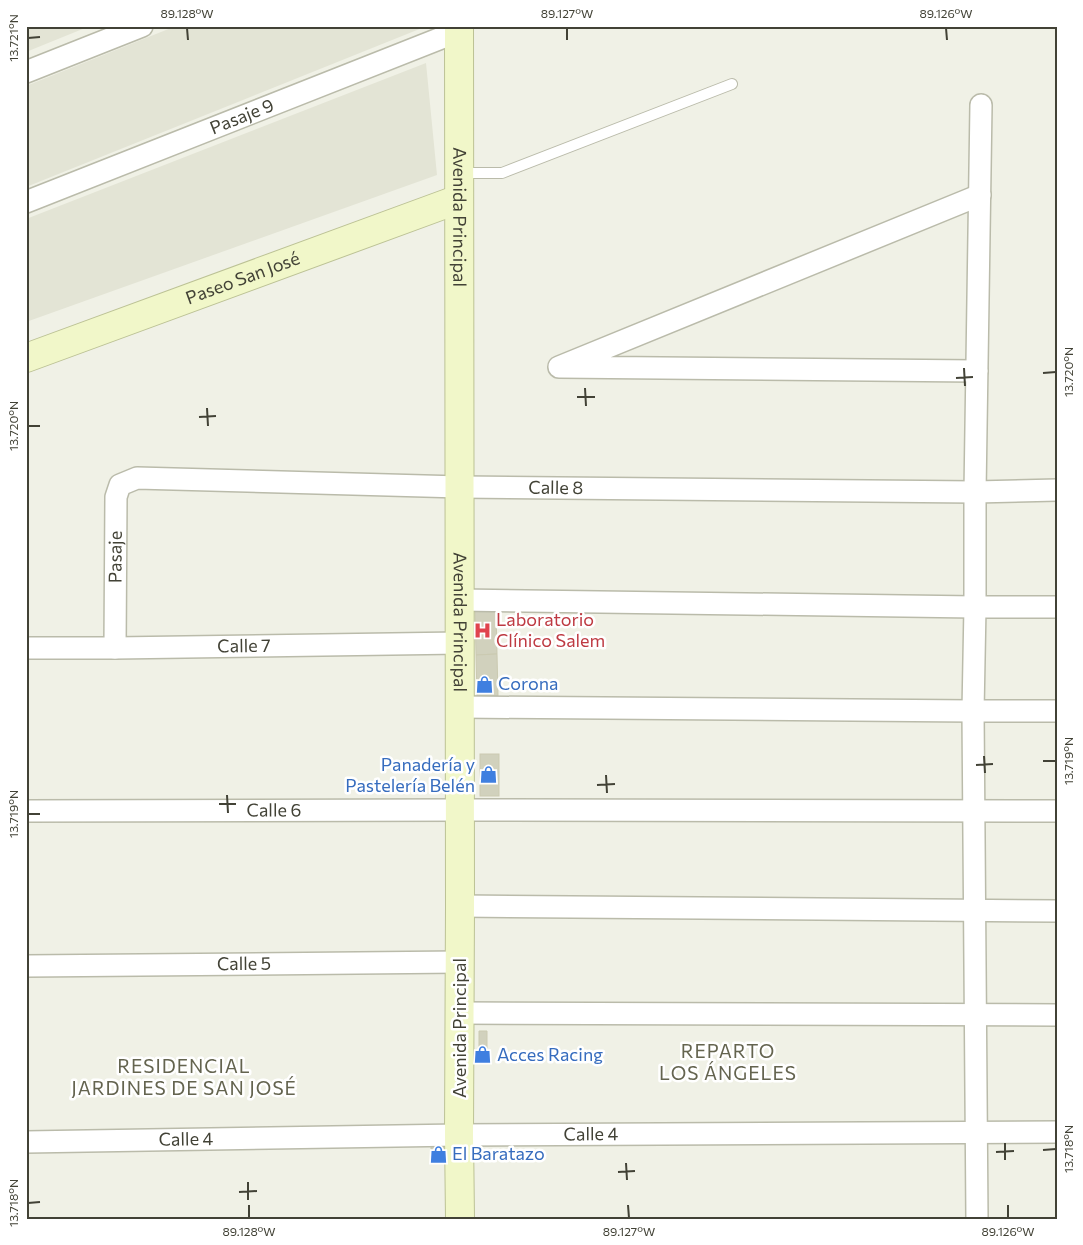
<svg xmlns="http://www.w3.org/2000/svg" width="1083" height="1245" viewBox="0 0 1083 1245" font-family="Commissioner,sans-serif">
	<rect width="100%" height="100%" fill="#f0f1e6"/>
	<g fill="#e3e4d5">
		<path d="M26,26h64l-64,26z"/>
		<path d="M176,26h251l-401,161v-101z"/>
		<path d="M426,63l11,112 -411,147v-103z"/>
	</g>
	<g fill="#d1d1bd" stroke="#cbcab1">
		<path d="M475,609h21l1,45 -21,1z"/>
		<path d="M497,654l1,42h-21l-1,-41z"/>
		<rect x="480" y="754" width="19" height="42"/>
		<path d="M479,1031h8v16l-8,1z"/>
		<path d="M487,1047v16h-9l1,-15z"/>
		<path d="M431,1145h13v17l-13,1z"/>
	</g>
	<g fill="none" stroke-linecap="round" stroke-linejoin="round">
		<defs>
			<path id="lane" d="M461,173h41l230,-89"/>
			<g id="street">
				<path d="M26,72l116,-46"/>
				<path id="s1" d="M26,202l433,-171"/>
				<path d="M977,371l-418,-4 421,-172"/>
				<path d="M460,600l515,7h82"/>
				<path id="s2" d="M26,648h89l345,-5"/>
				<path id="s3" d="M115,648l1,-151 4,-12 17,-7 323,9 515,5 82,-2"/>
				<path d="M460,707l513,4h84"/>
				<path id="s4" d="M26,811l434,-1 597,1"/>
				<path d="M460,906l597,5"/>
				<path id="s5" d="M26,966l434,-4"/>
				<path d="M460,1013l597,2"/>
				<path id="s6" d="M26,1142l433,-7 598,-3"/>
				<path d="M977,1219l-4,-508 2,-104v-115l6,-387"/>
			</g>
			<g id="secondary">
				<path id="s7" d="M459,26l1,880 -1,229 1,84"/>
				<path id="s8" d="M26,358l433,-159"/>
			</g>
		</defs>
		<use href="#lane" stroke="#babbaa" stroke-width="12"/>
		<use href="#street" stroke="#babbaa" stroke-width="24"/>
		<use href="#secondary" stroke="#bcc295" stroke-width="30"/>
		<use href="#lane" stroke="#fff" stroke-width="10"/>
		<use href="#street" stroke="#fff" stroke-width="21"/>
		<use href="#secondary" stroke="#f1f7c9" stroke-width="28"/>
	</g>
	<path fill="none" stroke="#424236" stroke-width="2" d="M187,28l1,12M567,28v12M946,28l1,12M28,38l12,-1M964,368l1,18M1043,373l13,-1M956,378l17,-1M585,388l1,18M577,397h18M207,408l1,18M199,417l17,-1M28,426h12M984,756l1,17M1043,761h13M976,765l17,-1M606,775l1,18M597,785l18,-1M227,795l1,18M219,804h17M28,814h12M1005,1143v17M1043,1150l13,-1M996,1152l18,-1M626,1163l1,17M618,1172l17,-1M248,1182v18M239,1192l18,-1M28,1203l12,-1M249,1205v13M628,1205l1,13M1008,1205v13"/>
	<defs>
		<symbol id="hospital-bare" viewBox="-9 -9 18 18"><path d="M-5-5h3v3.5h4V-5h3V5h-3V1.5h-4V5h-3Z" fill="#e0444e" stroke="#fff" stroke-width="2.5" paint-order="stroke"/></symbol>
		<symbol id="shop-bare" viewBox="-9 -9 18 18"><path d="M-5-2.5h2.3a2.7 3.5 0 0 1 5.4 0H5L5.5 6h-11ZM-1.5-2.5h3a1.5 2.3 0 0 0-3 0Z" fill="#3f7fe0" stroke="#fff" stroke-width="2.5" paint-order="stroke"/></symbol>
	</defs>
	<g fill-rule="evenodd">
		<use href="#hospital-bare" x="470" y="618" width="25" height="25"/>
		<use href="#shop-bare" x="472" y="672" width="25" height="25"/>
		<use href="#shop-bare" x="476" y="762" width="25" height="25"/>
		<use href="#shop-bare" x="470" y="1042" width="25" height="25"/>
		<use href="#shop-bare" x="426" y="1142" width="25" height="25"/>
	</g>
	<g text-anchor="middle" stroke-width="5" stroke-linejoin="round" paint-order="stroke">
		<g font-size="18" fill="#424236" stroke="#fff">
			<text dy="6" stroke="none"><textPath href="#s1" startOffset="232">Pasaje 9</textPath></text>
			<text dy="6" stroke="none"><textPath href="#s7" startOffset="191">Avenida Principal</textPath></text>
			<text dy="6" stroke="none"><textPath href="#s8" startOffset="231">Paseo San José</textPath></text>
			<text dy="6" stroke="none"><textPath href="#s3" startOffset="601">Calle 8</textPath></text>
			<text dy="6" stroke="none"><textPath href="#s3" startOffset="91">Pasaje</textPath></text>
			<text dy="6" stroke="none"><textPath href="#s7" startOffset="596">Avenida Principal</textPath></text>
			<text dy="6" stroke="none"><textPath href="#s2" startOffset="218">Calle 7</textPath></text>
			<text dy="6" stroke="none"><textPath href="#s4" startOffset="248">Calle 6</textPath></text>
			<text dy="6" stroke="none"><textPath href="#s5" startOffset="218">Calle 5</textPath></text>
			<text transform="translate(460 1028) rotate(-90)" y="6">Avenida Principal</text>
			<text dy="6" stroke="none"><textPath href="#s6" startOffset="565">Calle 4</textPath></text>
			<text dy="6" stroke="none"><textPath href="#s6" startOffset="160">Calle 4</textPath></text>
		</g>
		<g font-size="18" fill="#be3a42" stroke="#fff" text-anchor="start">
			<text x="496" y="626">Laboratorio<tspan x="496" dy="21">Clínico Salem</tspan></text>
		</g>
		<g font-size="18" fill="#366cbe" stroke="#fff" text-anchor="start">
			<text x="498" y="690">Corona</text>
			<text x="475" y="771" text-anchor="end">Panadería y<tspan x="475" dy="21">Pastelería Belén</tspan></text>
			<text x="497" y="1061">Acces Racing</text>
			<text x="452" y="1160">El Baratazo</text>
		</g>
		<g font-size="19" letter-spacing="1" fill="#64644f" stroke="#fff">
			<text x="728" y="1058">REPARTO<tspan x="728" dy="22">LOS ÁNGELES</tspan></text>
			<text x="184" y="1073">RESIDENCIAL<tspan x="184" dy="22">JARDINES DE SAN JOSÉ</tspan></text>
		</g>
	</g>
	<rect width="1083" height="1245" fill="none" stroke="#ffffff" stroke-width="55"/>
	<rect x="28" y="28" width="1028" height="1190" fill="none" stroke="#424236" stroke-width="2"/>
	<g font-size="12" text-anchor="middle" fill="#424236">
		<text x="187" y="18">89.128°W</text>
		<text x="567" y="18">89.127°W</text>
		<text x="946" y="18">89.126°W</text>
		<text transform="translate(14 38) rotate(-90)" y="4">13.721°N</text>
		<text transform="translate(1069 372) rotate(-90)" y="4">13.720°N</text>
		<text transform="translate(14 426) rotate(-90)" y="4">13.720°N</text>
		<text transform="translate(1069 761) rotate(-90)" y="4">13.719°N</text>
		<text transform="translate(14 814) rotate(-90)" y="4">13.719°N</text>
		<text transform="translate(1069 1149) rotate(-90)" y="4">13.718°N</text>
		<text transform="translate(14 1203) rotate(-90)" y="4">13.718°N</text>
		<text x="249" y="1236">89.128°W</text>
		<text x="629" y="1236">89.127°W</text>
		<text x="1008" y="1236">89.126°W</text>
	</g>
</svg>
